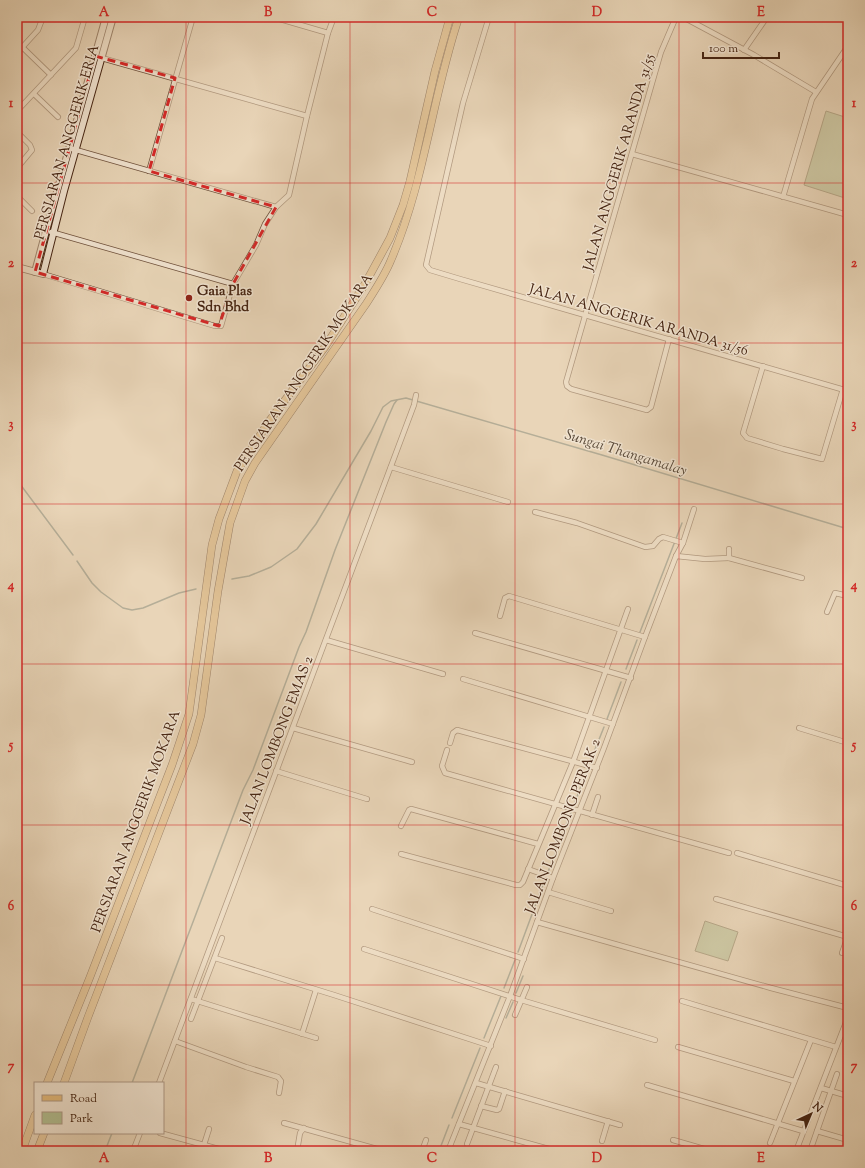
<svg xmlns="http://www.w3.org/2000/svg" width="865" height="1168" viewBox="0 0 865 1168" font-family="'Sorts Mill Goudy',serif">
	<rect width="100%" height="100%" fill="#e9d6b8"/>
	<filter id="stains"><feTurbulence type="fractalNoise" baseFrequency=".005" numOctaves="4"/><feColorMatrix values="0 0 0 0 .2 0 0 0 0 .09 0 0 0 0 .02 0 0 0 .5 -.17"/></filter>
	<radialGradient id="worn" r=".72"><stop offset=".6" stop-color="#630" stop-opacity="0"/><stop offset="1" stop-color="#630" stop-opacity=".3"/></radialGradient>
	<g fill="#b2bf92" stroke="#7c7252">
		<path d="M826,111l22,7v81l-44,-14z"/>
		<path d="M705,921l33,11 -10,29 -33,-10z"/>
	</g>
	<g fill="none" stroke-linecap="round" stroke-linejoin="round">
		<g stroke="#777e71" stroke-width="1.5">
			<path d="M17,480l56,75"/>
			<path d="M77,561l15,22 9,9 22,16 9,2 11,-2 36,-15 17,-4"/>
			<path d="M232,579l17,-3 22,-9 26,-18 19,-25 55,-93 12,-24 8,-6 15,-3 196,57 246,74"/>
			<path d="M640,632l42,-109"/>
			<path d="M626,669l11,-29"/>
			<path d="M607,719l14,-37"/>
			<path d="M590,762l14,-35"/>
			<path d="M574,805l13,-35"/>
			<path d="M548,872l23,-59"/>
			<path d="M518,952l26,-70"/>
			<path d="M504,988l11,-28"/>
			<path d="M516,993l7,-17"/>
			<path d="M506,1018l7,-16"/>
			<path d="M484,1038l17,-42"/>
			<path d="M132,1083l111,-293 10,-20 46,-123 7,-15 29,-82 51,-128 8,-18 3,-4"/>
			<path d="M452,1118l28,-70"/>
			<path d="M105,1151l7,-18"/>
			<path d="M439,1151l10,-26"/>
		</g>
		<defs>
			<g id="street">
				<path d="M273,17l55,16"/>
				<path d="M489,17l-26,86 -37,162 4,5 30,9 388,112"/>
				<path d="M683,17l71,38 62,37"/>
				<path d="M17,42l34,33"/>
				<path d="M744,50l23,-33"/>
				<path d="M17,53l21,-23 5,-13"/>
				<path d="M98,57l209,59"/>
				<path d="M34,94l24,23"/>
				<path d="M17,111l59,-63 9,-31"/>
				<path d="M17,132l13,13 2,5 -15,18"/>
				<path d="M69,148l207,59"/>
				<path d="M632,154l216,61"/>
				<path d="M149,171l44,-154"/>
				<path d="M17,196l15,15"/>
				<path d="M783,197l29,-98 36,-53"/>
				<path d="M51,232l182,52"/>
				<path d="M43,274l172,52h6l12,-42 23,-39 9,-21 11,-17 13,-12 18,-79 21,-83 6,-16"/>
				<path d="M669,339l-18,68 -4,3 -76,-21 -4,-3 -1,-4 95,-330 15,-35"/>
				<path d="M763,366l-20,67 4,5 36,11 39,10 21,-70"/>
				<path d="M391,467l117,35"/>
				<path d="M535,512l42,11 68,24 8,-1 6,-7 4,-2 20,6"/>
				<path d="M676,556l29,3 24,-1v-9"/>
				<path d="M729,558l73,20"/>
				<path d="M827,612l8,-19 13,3"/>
				<path d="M500,616l5,-18 4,-2 136,41"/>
				<path d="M475,633l156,45"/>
				<path d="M326,640l117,34"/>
				<path d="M463,679l150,45"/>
				<path d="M293,728l119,34"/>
				<path d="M799,728l49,15"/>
				<path d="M450,743l3,-10 4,-3 140,38"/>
				<path d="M447,750l-5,16 3,7 284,80"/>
				<path d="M276,771l91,28"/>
				<path d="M592,815l6,-18"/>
				<path d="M401,826l8,-16 2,-1 127,35"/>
				<path d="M737,853l111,33"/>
				<path d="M401,854l115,31h4l3,-3 50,-120 55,-153"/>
				<path d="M528,869l25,9"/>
				<path d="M548,892l63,19"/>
				<path d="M716,899l132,38"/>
				<path d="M372,909l152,50"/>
				<path d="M537,922l234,66 77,20"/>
				<path d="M364,949l157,51 134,40"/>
				<path d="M842,953l6,-17"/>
				<path d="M215,958l119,37 157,51"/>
				<path d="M191,999l125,39"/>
				<path d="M682,1001l154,46"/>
				<path d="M515,1015l12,-28"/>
				<path d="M191,1019l31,-81"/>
				<path d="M302,1034l14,-44"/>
				<path d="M175,1041l71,26 32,10 3,4 -2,12"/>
				<path d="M678,1047l116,34"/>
				<path d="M837,1074l-20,57 31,9"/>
				<path d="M159,1083l255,-678 2,-10"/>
				<path d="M476,1083l144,42"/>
				<path d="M647,1085l156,46"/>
				<path d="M821,1088l27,8"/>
				<path d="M481,1106l16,4 2,-1 6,-18"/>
				<path d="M284,1123l100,28"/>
				<path d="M459,1124l97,27"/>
				<path d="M160,1133l66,18"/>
				<path d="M673,1140l38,11"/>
				<path d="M602,1141l6,-20"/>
				<path d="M770,1143l41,-103"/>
				<path d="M467,1144l29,-77"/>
				<path d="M133,1151l7,-18"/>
				<path d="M202,1151l7,-22"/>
				<path d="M297,1151l3,-18 4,-5"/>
				<path d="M422,1151l4,-11"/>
				<path d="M448,1151l62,-155 43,-118 51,-130 41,-111 31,-81 7,-13 11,-34"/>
				<path d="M796,1151l52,-134"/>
				<path d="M810,1151l7,-20"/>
			</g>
			<g id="secondary">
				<path d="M17,267l26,7 21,-83 49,-174"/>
				<path d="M35,272l11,-41 60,-214"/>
			</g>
			<g id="primary">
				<path d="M47,1083l43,-106 82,-212 17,-51 23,-169 7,-26 18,-48 33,-51 55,-73 40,-63 25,-46 13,-33 7,-24 25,-110 15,-54"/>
				<path d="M64,1083l24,-66 105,-273 8,-29 17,-124 12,-68 15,-42 10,-18 111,-159c9,-14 19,-29 25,-44 34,-79 41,-163 68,-243"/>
				<path d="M22,1151l13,-36"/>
				<path d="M37,1151l7,-18"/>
			</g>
		</defs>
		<use href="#street" stroke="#6f513c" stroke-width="6"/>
		<use href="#secondary" stroke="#462513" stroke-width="8"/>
		<use href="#primary" stroke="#462513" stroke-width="8"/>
		<use href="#street" stroke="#f1e4d1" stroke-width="4.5"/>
		<use href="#secondary" stroke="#f1e4d1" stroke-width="6"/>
		<use href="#primary" stroke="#e4bb7c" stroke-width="7"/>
	</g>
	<path d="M0 0H865V1168H0ZM95,56l80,22 -26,93 127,36 -43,77 -14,42 -184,-54z" fill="#e9d6b8" fill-opacity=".55" fill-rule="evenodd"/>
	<path fill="none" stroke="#d62828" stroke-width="3" stroke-dasharray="8 5" stroke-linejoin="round" d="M95,56l80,22 -26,93 127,36 -43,77 -14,42 -184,-54z"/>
	<path fill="none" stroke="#d62828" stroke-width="1" stroke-opacity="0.55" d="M186,17v1134M350,17v1134M515,17v1134M679,17v1134M17,183h831M17,343h831M17,504h831M17,664h831M17,825h831M17,985h831"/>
	<circle fill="#8f2418" stroke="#f1e4d1" stroke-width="1.5" cx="189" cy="298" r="4"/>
	<g text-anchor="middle" stroke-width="3" stroke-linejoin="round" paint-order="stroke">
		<g font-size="14" fill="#462513" stroke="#f1e4d1">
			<text transform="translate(66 142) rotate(-74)" y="5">PERSIARAN ANGGERIK ERIA</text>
			<text transform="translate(618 162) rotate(-74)" y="5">JALAN ANGGERIK ARANDA 31/55</text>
			<text transform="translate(639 319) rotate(16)" y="5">JALAN ANGGERIK ARANDA 31/56</text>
			<text transform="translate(303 372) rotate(-56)" y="5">PERSIARAN ANGGERIK MOKARA</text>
			<text transform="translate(276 740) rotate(-69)" y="5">JALAN LOMBONG EMAS 2</text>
			<text transform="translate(135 821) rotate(-70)" y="5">PERSIARAN ANGGERIK MOKARA</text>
			<text transform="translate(562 826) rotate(-69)" y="5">JALAN LOMBONG PERAK 2</text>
		</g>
		<g font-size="14" font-weight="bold" fill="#462513" stroke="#f1e4d1" text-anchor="start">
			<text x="197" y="295">Gaia Plas<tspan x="197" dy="16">Sdn Bhd</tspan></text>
		</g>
		<g font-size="15" font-style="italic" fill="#5a4a3a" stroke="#f1e4d1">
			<text transform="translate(626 452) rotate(17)" y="5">Sungai Thangamalay</text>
		</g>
	</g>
	<rect width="865" height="1168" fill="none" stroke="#e9d6b8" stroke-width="44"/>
	<rect x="34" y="1082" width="130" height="52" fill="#f1e4d1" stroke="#ad9885"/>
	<rect x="42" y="1095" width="20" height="6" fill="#e4bb7c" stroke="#ad9885"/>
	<text x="70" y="1102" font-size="12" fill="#462513">Road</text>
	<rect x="42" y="1112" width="20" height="12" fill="#b2bf92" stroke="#ad9885"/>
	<text x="70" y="1122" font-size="12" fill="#462513">Park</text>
	<g transform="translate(811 1114) rotate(44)" stroke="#f1e4d1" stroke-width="3" paint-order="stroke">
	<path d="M0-3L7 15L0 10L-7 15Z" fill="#462513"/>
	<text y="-6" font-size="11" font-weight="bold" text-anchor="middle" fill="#462513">N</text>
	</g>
	<path d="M703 52v6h76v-6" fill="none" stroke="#462513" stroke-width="2"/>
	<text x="709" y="52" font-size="12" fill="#462513" stroke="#f1e4d1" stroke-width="3" paint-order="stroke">100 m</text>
	<rect x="22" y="22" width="821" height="1124" fill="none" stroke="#d62828" stroke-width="1.5"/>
	<g font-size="13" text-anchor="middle" font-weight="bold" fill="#d62828">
		<text x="104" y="16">A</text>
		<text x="268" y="16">B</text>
		<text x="432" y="16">C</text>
		<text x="597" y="16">D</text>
		<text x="761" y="16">E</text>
		<text x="11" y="107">1</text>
		<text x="854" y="107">1</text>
		<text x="11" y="267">2</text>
		<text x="854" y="267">2</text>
		<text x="11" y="428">3</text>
		<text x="854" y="428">3</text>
		<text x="11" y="589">4</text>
		<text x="854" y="589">4</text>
		<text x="11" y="749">5</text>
		<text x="854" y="749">5</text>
		<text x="11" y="910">6</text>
		<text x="854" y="910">6</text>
		<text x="11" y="1070">7</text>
		<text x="854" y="1070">7</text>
		<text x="104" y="1162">A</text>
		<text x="268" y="1162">B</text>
		<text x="432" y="1162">C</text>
		<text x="597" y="1162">D</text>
		<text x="761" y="1162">E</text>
	</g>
	<rect width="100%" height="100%" filter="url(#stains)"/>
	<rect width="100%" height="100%" fill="url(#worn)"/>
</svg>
